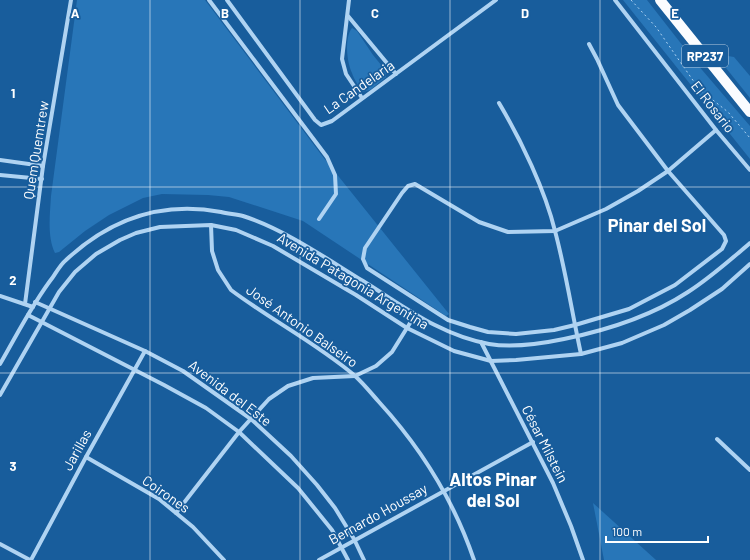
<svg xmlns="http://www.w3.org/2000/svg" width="750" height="560" viewBox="0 0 750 560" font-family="Barlow,sans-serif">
	<rect width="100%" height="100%" fill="#185d9c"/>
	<g fill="#2876b8">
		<path d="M77,0h128l118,157 126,157 -3,2 -143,-95 -74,-24 -21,-2 -46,-1 -19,4 -34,17 -24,16 -26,21 -4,1c-8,-16 -5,-39 -4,-57z"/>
		<path d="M623,0h24l50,64 53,62v33z"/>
		<path d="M352,28l5,3 16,24 13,16v6l-16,13 -7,2c-4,-6 -9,-12 -11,-19 -5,-11 -8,-35 0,-45z"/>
		<path d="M722,55l12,2 16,19v22l-32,-40z"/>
		<path d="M593,503l63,57h-52z"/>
	</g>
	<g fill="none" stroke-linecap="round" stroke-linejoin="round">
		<path stroke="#afd3f2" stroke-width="1" stroke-dasharray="2 3" stroke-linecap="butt" d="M631,0l25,27 43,62 29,23 22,26"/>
		<g stroke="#afd3f2" stroke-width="4">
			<path d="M209,0l118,157 8,18 1,19 -17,25"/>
			<path d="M227,0l88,120 6,5 11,-4 164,-121"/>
			<path d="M349,0l-7,59 4,15 16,24"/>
			<path d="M615,0l101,130 34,40"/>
			<path d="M348,16l48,58"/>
			<path d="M589,44l8,15 21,46 50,66 56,64 2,6 -4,8 -47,36 -46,24 -54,16 -21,5 -38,4 -28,-2 -18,-5 -22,-7 -81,-52 -4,-9 2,-11 37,-55 6,-7 7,-2 64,38 29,10 47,-1 51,-22 32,-18 30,-20 48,-41"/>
			<path d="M499,103c22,37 46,87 56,128 11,41 17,82 26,123"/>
			<path d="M0,160l43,6"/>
			<path d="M0,175l42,4"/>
			<path d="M211,225l1,26 6,19 13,20c40,30 85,53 123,85 9,8 17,18 25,27 42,46 75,99 95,158"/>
			<path d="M0,296l33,11"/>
			<path d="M35,302l110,49 38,20 68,48 40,37 26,29 18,23 19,31 10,21"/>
			<path d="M25,304l18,-138 28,-166"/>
			<path d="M28,315l136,70 42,23 33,24 59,56 34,42 16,30"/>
			<path d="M481,342l72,141 18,43 12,34"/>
			<path d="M0,364c17,-29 32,-60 53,-87 4,-6 8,-13 13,-17 44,-41 96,-59 155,-48 7,2 15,2 22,4 41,13 84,43 120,65 42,26 77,54 126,63 24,4 51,0 75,-5 44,-9 86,-22 124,-47 22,-14 42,-32 62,-49"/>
			<path d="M0,395l59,-103 16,-20 21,-18 24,-14 16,-7 24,-6 51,-2 25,5 37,16 83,49 51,33 47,23 37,10 25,-1 65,-6 41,-11 42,-18 26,-15 32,-21 28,-25"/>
			<path d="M717,439l33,31"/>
			<path d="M86,457l73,42 34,28 31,33"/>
			<path d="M176,513l63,-81 30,-33 19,-13 25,-8 42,-2 21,-10 16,-14 23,-37"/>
			<path d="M0,544l30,16"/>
			<path d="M31,560l55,-103 59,-106"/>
			<path d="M319,560l214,-118"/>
		</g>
		<path stroke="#fafcff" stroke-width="10" d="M660,0l90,112"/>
	</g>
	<path fill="none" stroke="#fff" stroke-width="1" stroke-opacity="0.55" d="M150,0v560M300,0v560M450,0v560M600,0v560M0,187h750M0,373h750"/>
	<g text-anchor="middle" stroke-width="3.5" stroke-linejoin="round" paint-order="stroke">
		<rect fill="#185d9c" stroke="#bacee1" stroke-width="1" x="682" y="45" width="46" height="22" rx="3"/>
		<g font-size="13" font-weight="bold" fill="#fff">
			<text x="705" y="61">RP237</text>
		</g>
		<g font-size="14" fill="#fff" stroke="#185d9c">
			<text transform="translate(359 87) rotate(-35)" y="5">La Candelaria</text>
			<text transform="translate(713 107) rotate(52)" y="5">El Rosario</text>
			<text transform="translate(36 150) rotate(-81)" y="5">Quem Quemtrew</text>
			<text transform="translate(353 281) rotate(31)" y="5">Avenida Patagonia Argentina</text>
			<text transform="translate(302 326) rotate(35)" y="5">José Antonio Balseiro</text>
			<text transform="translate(230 393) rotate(37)" y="5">Avenida del Este</text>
			<text transform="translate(545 444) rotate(63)" y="5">César Milstein</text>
			<text transform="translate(77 450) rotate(-61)" y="5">Jarillas</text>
			<text transform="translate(166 494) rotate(35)" y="5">Coirones</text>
			<text transform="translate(378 514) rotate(-29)" y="5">Bernardo Houssay</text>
		</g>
		<g font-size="18" font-weight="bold" fill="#fff" stroke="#185d9c">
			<text x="657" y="232">Pinar del Sol</text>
			<text x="493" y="486">Altos Pinar<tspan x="493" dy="21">del Sol</tspan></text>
		</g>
	</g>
	<g font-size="13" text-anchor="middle" font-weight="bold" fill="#fff" stroke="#185d9c" stroke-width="3.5" stroke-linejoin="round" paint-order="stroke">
		<text x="75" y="18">A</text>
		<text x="225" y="18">B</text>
		<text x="375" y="18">C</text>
		<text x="525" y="18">D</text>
		<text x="675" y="18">E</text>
		<text x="13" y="98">1</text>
		<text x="13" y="285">2</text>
		<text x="13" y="471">3</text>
	</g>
	<path d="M606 536v6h102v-6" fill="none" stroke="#ffffff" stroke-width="2"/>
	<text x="612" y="536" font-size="12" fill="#ffffff" stroke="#185d9c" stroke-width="3" paint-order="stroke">100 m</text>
</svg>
